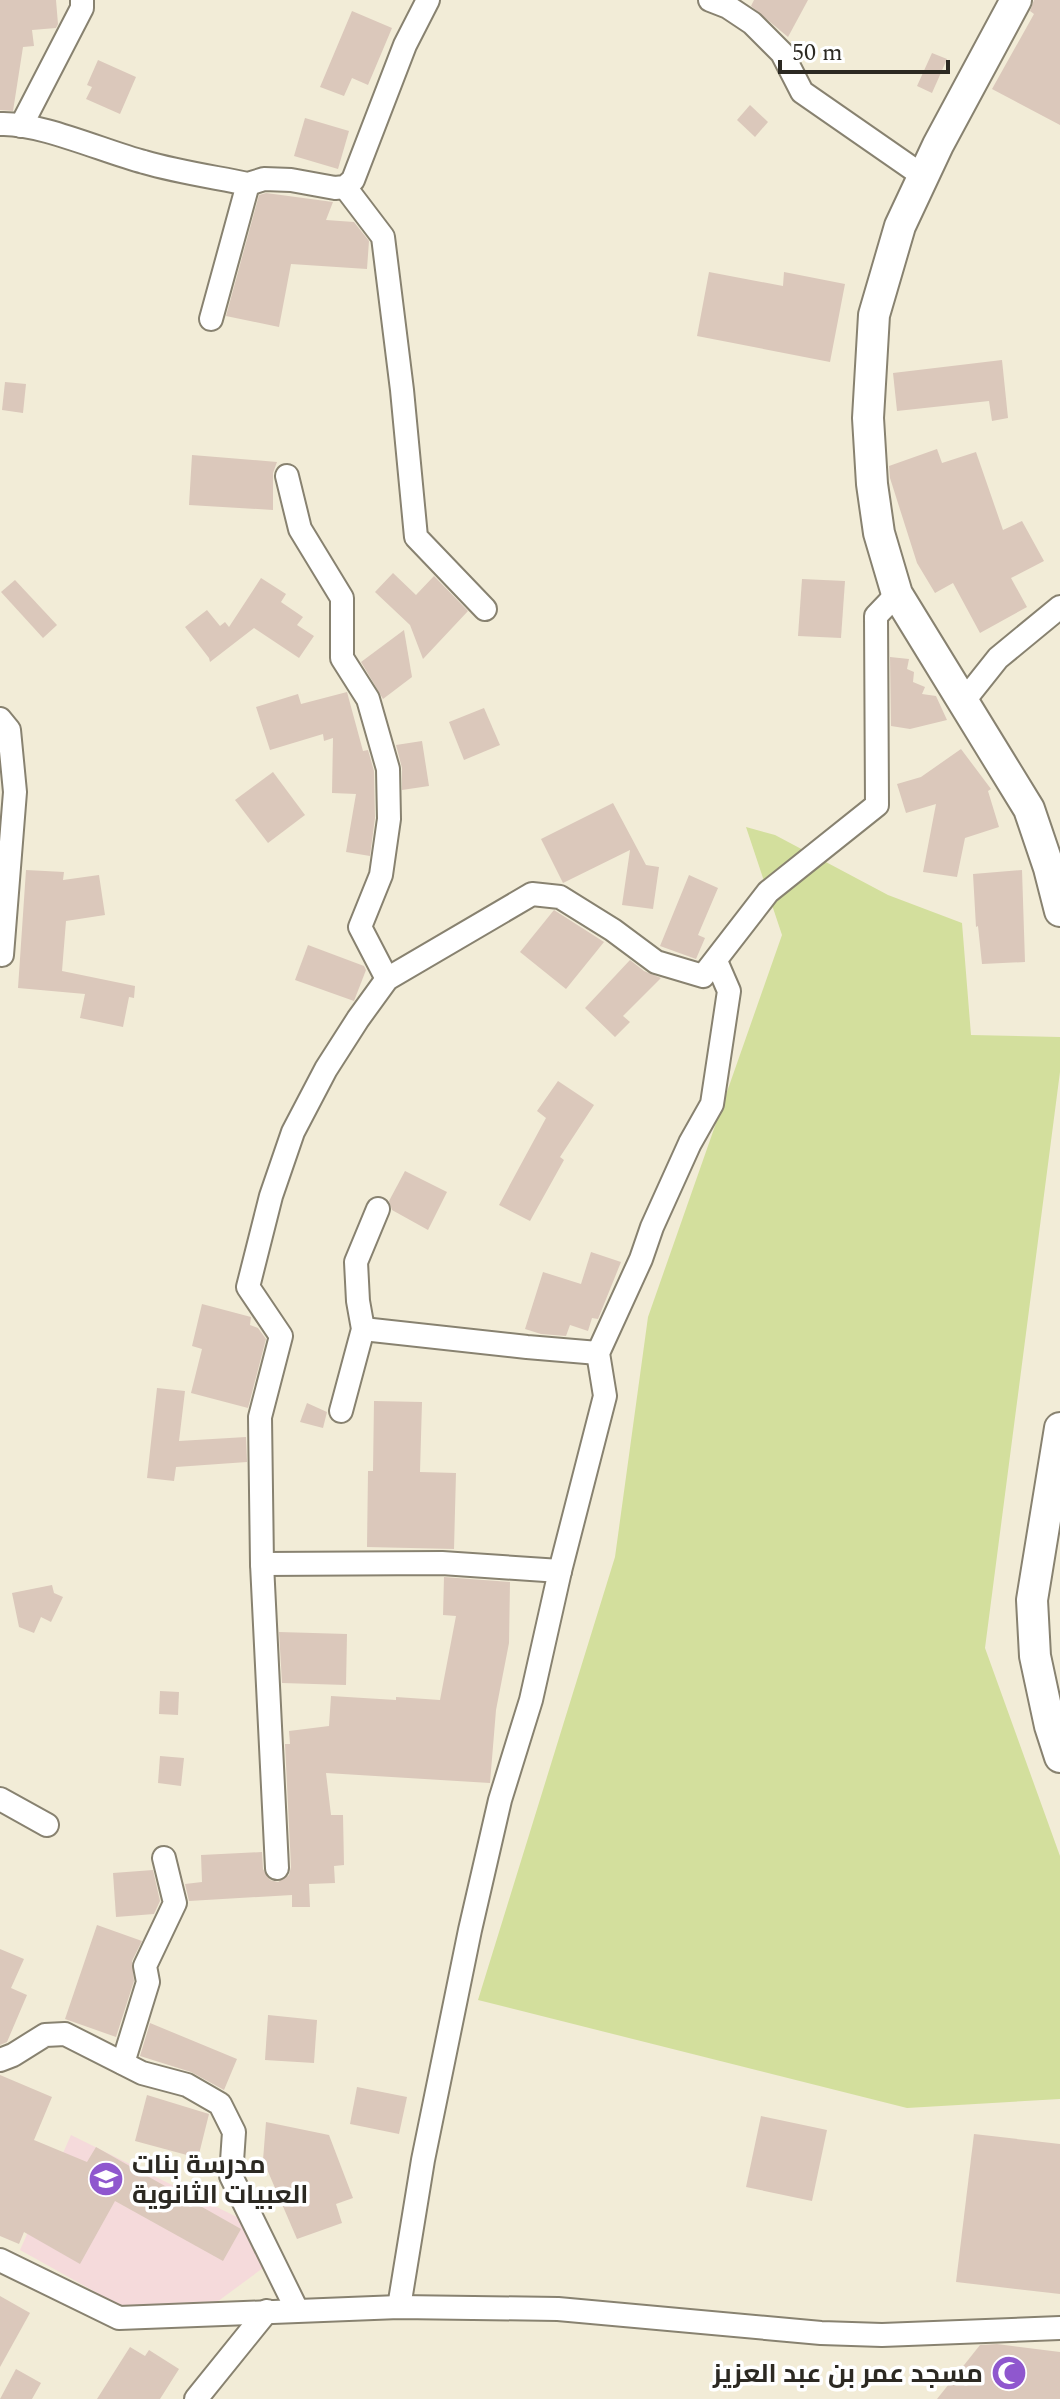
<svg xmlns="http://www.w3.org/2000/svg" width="1060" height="2399" viewBox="0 0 1060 2399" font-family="Spectral,Cairo,serif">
	<rect width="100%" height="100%" fill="#f2ecd7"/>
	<path fill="#f5dadb" d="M71,2135l178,88 18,42 -50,37 -91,7 -106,-59z"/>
	<path fill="#d3df9d" d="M746,827l29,8 113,60 74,28 9,112 89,2v35l-75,576 75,208v243l-153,9 -429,-108 137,-443 33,-240 134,-382z"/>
	<g fill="#dbc8bb">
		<path d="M0,0h56l2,24 -2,4 -24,2 2,16 -11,1 -10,64 -13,-1z"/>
		<path d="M754,0h54l-20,37 -37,-31z"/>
		<path d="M1034,0h26v125l-68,-36 42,-75 -4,-3z"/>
		<path d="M352,11l40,17 -24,57 -16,-7 -8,18 -24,-9z"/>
		<path d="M932,53l15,6 -15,34 -15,-7z"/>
		<path d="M98,60l38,17 -16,37 -34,-15 6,-12 -5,-2z"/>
		<path d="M750,105l18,17 -13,15 -18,-17z"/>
		<path d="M305,118l44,13 -11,38 -44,-13z"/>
		<path d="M266,193l67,9 -7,18 28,2 15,19 -2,28 -76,-5 -12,63 -53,-11 33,-121z"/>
		<path d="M709,272l74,14 1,-14 61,12 -15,78 -133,-26z"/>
		<path d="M1002,360l6,58 -16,3 -3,-20 -92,10 -4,-38z"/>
		<path d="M5,382l21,2 -3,29 -21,-3z"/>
		<path d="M937,449l5,14 34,-11 27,78 19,-9 22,40 -33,17 16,29 -47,26 -27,-50 -18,10 -18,-30 -27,-85 -1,-12z"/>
		<path d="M192,455l85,7 -4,11v37l-84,-5z"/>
		<path d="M393,573l23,22 18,-19 34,35 -45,48 -13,-34 -35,-33z"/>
		<path d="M261,578l25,16 -5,8 22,15 -6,8 17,11 -15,22 -45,-30 -44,34 -1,-4 -24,-31 22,-17 13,16 5,-4 4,5z"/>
		<path d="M802,579l43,2 -4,57 -43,-2z"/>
		<path d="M15,580l42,45 -14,13 -42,-46z"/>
		<path d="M404,630l8,47 -29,22 -22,-37z"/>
		<path d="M890,657l19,2 -2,10 7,3 -1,10 12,5 -3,7 14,2 11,24 -37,9 -19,-3z"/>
		<path d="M347,692l16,59 5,-1 6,21 1,47 -5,38 -24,-4 10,-58 -24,-1 1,-55 -9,3 -1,-7 -53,16 -14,-43 42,-13 3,10z"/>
		<path d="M484,708l16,37 -36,15 -15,-38z"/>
		<path d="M422,741l7,45 -27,4v-22l-6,-23z"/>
		<path d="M961,749l30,40 -3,2 11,36 -34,11 -8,39 -34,-5 13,-68 -30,9 -9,-29 24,-7z"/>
		<path d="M273,772l32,43 -37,28 -33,-43z"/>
		<path d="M613,803l33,62 13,2 -6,42 -31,-4 8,-55 -67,33 -22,-44z"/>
		<path d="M26,870l38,2 -1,8 36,-5 6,40 -39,6 -4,50 73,15 -1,12 -5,-1 -6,30 -43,-9 5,-24 -67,-6z"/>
		<path d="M1022,870l3,92 -43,2 -4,-38 -2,1 -3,-53z"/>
		<path d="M689,875l29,13 -20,47 7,3 -9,21 -36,-13z"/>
		<path d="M554,910l50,32 -38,47 -46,-37z"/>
		<path d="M308,945l56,21 2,4 -12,31 -59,-21z"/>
		<path d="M630,960l14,11 17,7 -38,38 7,6 -15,15 -30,-29z"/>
		<path d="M558,1081l36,24 -34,52 4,3 -34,61 -31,-16 47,-87 -9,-7z"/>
		<path d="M405,1171l42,21 -19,38 -36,-20 -3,-9z"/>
		<path d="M591,1252l30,10 -23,57 -6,-1 -4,13 -18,-6 -4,11 -25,-2 -16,-5 18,-57 38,12z"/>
		<path d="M202,1304l49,13 -1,8 8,3 8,11 -18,69 -57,-15 11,-44 -10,-3z"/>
		<path d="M157,1388l28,3 -6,50 67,-4 1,25 -71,5 -2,14 -27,-3z"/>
		<path d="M374,1401l48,1 -2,70 36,1 -2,76 -87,-2 1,-76h5z"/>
		<path d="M307,1403l20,9 -4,16 -23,-6z"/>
		<path d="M444,1577l66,5 -1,61 -13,67 -6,73 -164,-10 5,42h12l1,50 -10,1 1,17 -26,1 1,23h-18v-12l-103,6 -4,-17 17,-2 -1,-27 61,-3 1,17 7,11 8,2 11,-7 2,-8 -6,-123h5l-1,-13 40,-5 2,-30 65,4v-3l44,3 16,-84 -13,-1z"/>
		<path d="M52,1585l2,8 9,4 -12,25 -10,-5 -7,16 -15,-6 -7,-34z"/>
		<path d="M279,1632l68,2 -1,51 -64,-2z"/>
		<path d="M160,1691l19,1 -1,23 -19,-1z"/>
		<path d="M160,1756l24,2 -3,28 -23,-3z"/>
		<path d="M153,1870l7,31 -6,13 -38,3 -3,-44z"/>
		<path d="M97,1925l45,16 -10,20 2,20 -18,56 -51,-18z"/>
		<path d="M0,1949l24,10 -13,29 16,7 -20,47 -7,3z"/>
		<path d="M268,2015l49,5 -3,43 -49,-3z"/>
		<path d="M150,2023l87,36 -13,31 -33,-18 -51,-16z"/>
		<path d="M0,2075l52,22 -18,43 53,22 9,-15 145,82 -18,32 -108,-60 -35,63 -56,-32 -5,12 -19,-8z"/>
		<path d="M357,2087l50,10 -8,37 -49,-10z"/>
		<path d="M147,2095l62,19 -11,44 -63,-17z"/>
		<path d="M761,2116l66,14 -15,71 -66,-14z"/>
		<path d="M266,2122l63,13 24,63 -17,6 6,19 -45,16 -34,-79z"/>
		<path d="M974,2134l86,10v150l-104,-12z"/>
		<path d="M0,2296l30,17 -30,54z"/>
		<path d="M997,2344l63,8v47h-123l43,-54z"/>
		<path d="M130,2347l15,9 4,-6 30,19 -19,30h-63z"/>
		<path d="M16,2369l25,14 -9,16h-32z"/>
	</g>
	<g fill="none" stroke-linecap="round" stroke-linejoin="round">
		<defs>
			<g id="street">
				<path d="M710,0l18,7 24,16 30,30 20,39 121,84"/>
				<path d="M0,124c39,-2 105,28 144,38 34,10 70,15 104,22l16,-5 27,1 44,8 10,-1 8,-7 52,-135 23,-45"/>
				<path d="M21,126l61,-118v-8"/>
				<path d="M345,187l38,50 19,153 14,147 69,72"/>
				<path d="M211,319l37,-135"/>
				<path d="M287,476l13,53 42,69v60l26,41 20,70 1,50 -8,56 -21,52 27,52"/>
				<path d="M963,702l35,-44 62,-51"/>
				<path d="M0,719l9,11 6,62 -13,163"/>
				<path d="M363,1329l164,18 71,6"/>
				<path d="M341,1411l22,-82 -5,-28 -2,-39 22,-53"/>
				<path d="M262,1564l180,-1 118,8"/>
				<path d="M0,1799l47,26"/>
				<path d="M277,1868l-15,-304 -2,-147 21,-81 -33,-49 23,-91 22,-64 33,-63 32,-50 29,-40 145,-85 28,3 53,33 43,32 47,14 65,-84 109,-87 -1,-189 21,-22"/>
				<path d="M0,2060l13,-5 32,-20 20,-1 77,39 45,12 33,19 14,28 -3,44 66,134"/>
				<path d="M123,2063l25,-81 -3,-16 30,-63 -11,-45"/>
				<path d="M0,2260l119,58 280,-11 159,2 263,24 61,2 178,-7"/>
				<path d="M399,2307l24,-147 47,-230 30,-130 31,-100 29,-129 45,-175 -7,-43 43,-94 11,-32 38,-84 22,-39 17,-113 -13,-30"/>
				<path d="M196,2399l71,-88"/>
			</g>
			<g id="secondary">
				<path d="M1016,0l-78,145 -38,81 -26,89 -6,103 4,66 7,49 18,61 132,215 20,59 11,43"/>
				<path d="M1060,1428l-28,172 3,56 15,70 10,31"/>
			</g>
		</defs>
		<use href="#street" stroke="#888270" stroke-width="26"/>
		<use href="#secondary" stroke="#888270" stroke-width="34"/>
		<use href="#street" stroke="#fff" stroke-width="22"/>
		<use href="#secondary" stroke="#fff" stroke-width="30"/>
	</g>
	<defs>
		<symbol id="school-disc" viewBox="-11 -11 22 22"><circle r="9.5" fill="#8f57ce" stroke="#fff"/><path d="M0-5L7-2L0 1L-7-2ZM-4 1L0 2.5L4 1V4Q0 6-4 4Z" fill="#fff"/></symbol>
		<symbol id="mosque-disc" viewBox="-11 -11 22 22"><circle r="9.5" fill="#8f57ce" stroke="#fff"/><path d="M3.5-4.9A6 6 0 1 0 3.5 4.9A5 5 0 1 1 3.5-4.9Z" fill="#fff"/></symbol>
	</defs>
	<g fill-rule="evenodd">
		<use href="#school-disc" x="86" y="2159" width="40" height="40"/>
		<use href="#mosque-disc" x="989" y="2353" width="40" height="40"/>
	</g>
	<g text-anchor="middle" stroke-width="7" stroke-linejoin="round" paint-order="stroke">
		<g font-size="26" font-weight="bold" fill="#2c2922" stroke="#fff" text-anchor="start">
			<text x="132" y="2173">مدرسة بنات<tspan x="132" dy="30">العبيات الثانوية</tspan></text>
			<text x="983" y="2382" text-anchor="end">مسجد عمر بن عبد العزيز</text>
		</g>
	</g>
	<path d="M780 60v12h168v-12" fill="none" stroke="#2c2922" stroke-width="4"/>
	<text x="792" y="60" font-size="24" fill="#2c2922" stroke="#ffffff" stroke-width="6" paint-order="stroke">50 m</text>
</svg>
